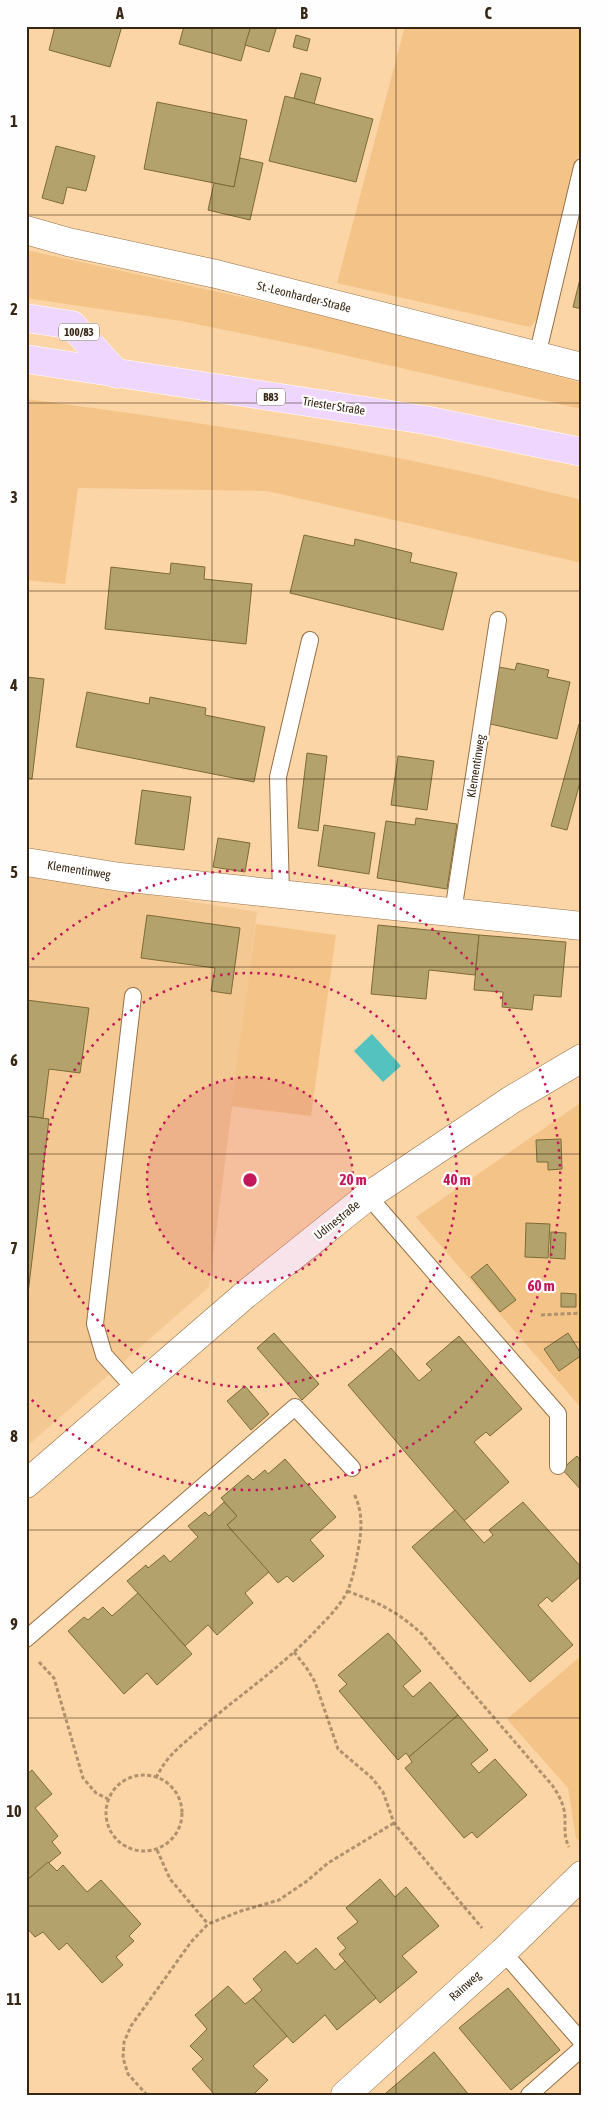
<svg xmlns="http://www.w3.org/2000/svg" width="608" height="2121" viewBox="0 0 608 2121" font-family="'Asap Condensed',sans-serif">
	<rect width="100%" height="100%" fill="#fcd5a6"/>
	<path fill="#f4c892" d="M26,875l231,37 -48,375 -183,160z"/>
	<g fill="#f3c387">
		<path d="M405,26h177v115l-43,176 -9,10 -193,-44z"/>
		<path d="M26,250l252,55 120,29 184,49v26l-274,-62 -127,-26 -155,-23z"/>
		<path d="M26,399c144,19 289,40 430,71 42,9 84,20 126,30v63l-315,-72 -189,-3 -13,96 -39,-4z"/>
		<path d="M256,924l80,11 -25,181 -80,-10z"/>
		<path d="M582,1102v307l-166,-192z"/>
		<path d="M582,1655v189l-6,-6 -8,-50 -61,-69z"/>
	</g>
	<path fill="#54c3bf" d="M372,1034l29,32 -18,16 -29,-31z"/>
	<g fill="#b4a26c" stroke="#7c6b36">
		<path d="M55,26h67l-12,41 -61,-17z"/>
		<path d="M184,26h67l-10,35 -62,-17z"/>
		<path d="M251,26h26l-8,26 -24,-7z"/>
		<path d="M296,35l14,4 -3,12 -14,-4z"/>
		<path d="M301,73l20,5 -7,26 -20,-6z"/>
		<path d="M285,96l88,23 -17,63 -87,-21z"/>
		<path d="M157,102l90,18 -13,67 -90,-18z"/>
		<path d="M56,146l39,10 -9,35 -19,-4 -4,17 -21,-6z"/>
		<path d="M240,158l23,5 -13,57 -42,-10 6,-27 20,4z"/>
		<path d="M582,271v38l-9,-2z"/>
		<path d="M304,535l50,11 1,-7 57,14 -2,9 47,11 -14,57 -153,-37z"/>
		<path d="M171,563l34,4 -1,12 48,5 -6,60 -141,-15 6,-62 59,7z"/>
		<path d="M517,663l32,7 -2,7 23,5 -13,57 -71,-16 13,-56 16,3z"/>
		<path d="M26,677l18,2 -12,100 -6,-1z"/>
		<path d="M87,692l62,12 1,-7 56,11 -1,7 60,12 -11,55 -178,-35z"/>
		<path d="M579,724l3,1v50l-15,55 -16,-4z"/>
		<path d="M307,753l20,3 -9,75 -20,-3z"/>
		<path d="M398,756l36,5 -7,49 -36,-5z"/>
		<path d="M142,790l49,7 -7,53 -49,-6z"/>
		<path d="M416,818l41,6 -10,65 -70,-11 9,-57 29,4z"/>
		<path d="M324,825l51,8 -6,41 -51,-8z"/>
		<path d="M218,838l32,5 -5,29 -32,-5z"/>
		<path d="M147,915l93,13 -9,66 -20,-3 4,-23 -74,-10z"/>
		<path d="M378,925l101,10 -4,40 -46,-5 -3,29 -55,-5z"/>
		<path d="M479,935l87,7 -5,55 -27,-2 -2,15 -30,-3 1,-15 -29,-2z"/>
		<path d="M26,1000l63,8 -9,65 -31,-4 -6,49 -17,-2z"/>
		<path d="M26,1116l23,3 -23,191z"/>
		<path d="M561,1139l1,30 -14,1v-8h-11l-1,-22z"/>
		<path d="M526,1223l24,1 -2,34 -23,-1z"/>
		<path d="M551,1232l15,1 -1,26 -15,-1z"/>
		<path d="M487,1264l29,36 -16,12 -29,-35z"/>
		<path d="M561,1293l15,1v13h-15z"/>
		<path d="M274,1333l45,51 -17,16 -45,-52z"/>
		<path d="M568,1333l14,22 -23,16 -15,-22z"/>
		<path d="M459,1336l63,73 -32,27 -4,-4 -12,10 35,40 -45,39 -116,-136 43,-37 28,33 13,-11 -6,-6z"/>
		<path d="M245,1386l24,28 -18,16 -24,-29z"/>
		<path d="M577,1456l5,6v29l-20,-22z"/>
		<path d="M285,1459l51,58 -26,23 14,16 -31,26 -6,-6 -9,7 -51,-58 10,-9 -16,-18 27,-23 5,5 12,-10 3,4z"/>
		<path d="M224,1502l13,14 -10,9 42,47 -24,21 8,10 -36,32 -9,-10 -23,21 -58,-65 19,-16 2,3 16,-13 6,7 28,-25 -10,-11 17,-14 4,4z"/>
		<path d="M523,1502l59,66v7l-30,27 -5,-5 -9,8 35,40 -43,37 -118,-135 43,-37 29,33 9,-8 -4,-5z"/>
		<path d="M138,1593l54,61 -35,31 -10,-12 -23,21 -56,-63 16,-14 4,3 15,-13 9,9z"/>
		<path d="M388,1633l33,38 -18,15 10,11 17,-15 28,33 -49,42 -3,-4 -8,7 -59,-69 8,-7 -9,-9z"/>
		<path d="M458,1715l30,35 -17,14 8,9 16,-14 32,36 -50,43 -5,-6 -8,6 -59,-70 7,-6 -3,-5z"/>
		<path d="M32,1770l20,24 -17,14 23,28 -6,6 9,11 -35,28v-106z"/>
		<path d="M48,1862l9,9 6,-6 24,27 14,-12 40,44 -12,12 5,5 -18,16 7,8 -21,18 -35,-40 -8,7 -16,-18 -8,5 -9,-10v-46z"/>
		<path d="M380,1879l15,18 11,-10 33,39 -37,30 15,16 -37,31 -41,-49 7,-6 -9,-10 21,-16 -12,-14z"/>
		<path d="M316,1948l19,22 10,-9 31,37 -39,32 -12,-15 -32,28 -40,-45 9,-8 -9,-11 32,-28 12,13z"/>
		<path d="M228,1986l17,18 8,-6 34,38 -34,30 15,14 -15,15h-38l-23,-26 11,-10 -13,-13 17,-17 -12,-14z"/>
		<path d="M508,1988l52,62 -49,40 -52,-62z"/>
		<path d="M434,2052l35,43h-82l-1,-2z"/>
	</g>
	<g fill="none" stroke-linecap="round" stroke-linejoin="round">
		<defs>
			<g id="service">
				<path d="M537,356l45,-189"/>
				<path d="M281,894l-3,-117 32,-137"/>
				<path d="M453,912l45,-292"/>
				<path d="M133,996l-38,328 9,31 31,34"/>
				<path d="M368,1196l190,218v52"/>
				<path d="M26,1639l269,-232 57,61"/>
				<path d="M503,1952l79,90"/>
				<path d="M529,2095l53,-47"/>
			</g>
			<g id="minor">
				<path d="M26,230l42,12 148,32 366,93"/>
				<path d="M26,862l94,15 462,49"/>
				<path d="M26,1484l220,-190 122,-98 143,-96 71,-42"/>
				<path d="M345,2095l158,-143 79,-77"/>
			</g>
			<g id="primary">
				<path d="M26,318l46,7 45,49"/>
				<path d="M26,359l399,61 157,32"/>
			</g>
		</defs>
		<use href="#service" stroke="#957245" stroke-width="18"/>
		<use href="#minor" stroke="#957245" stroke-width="29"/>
		<use href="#primary" stroke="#fff" stroke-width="29"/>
		<g stroke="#af916d" stroke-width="3" stroke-dasharray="4 2.5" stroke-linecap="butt">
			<path d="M541,1315l41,-2"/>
			<path d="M347,1591c32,12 48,19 74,42l131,152c7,10 13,21 13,34 0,10 -1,18 4,28"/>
			<path d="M294,1652l12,15 9,15 23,67 34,29 11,14 11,31 88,105"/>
			<path d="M39,1662l15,16 29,100 13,15 12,6"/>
			<circle cx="144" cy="1813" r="38"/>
			<path d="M156,1778c11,-23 25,-32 43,-48 40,-35 85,-64 121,-104 10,-10 22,-23 28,-36 5,-13 8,-27 10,-40 4,-19 5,-39 -4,-56"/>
			<path d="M157,1850l13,29 38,45"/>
			<path d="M147,2095l-19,-21 -5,-16 1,-16 7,-16 60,-84 17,-18 33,-13 38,-11 28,-19 21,-18 66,-40"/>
		</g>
		<use href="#service" stroke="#fff" stroke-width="16"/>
		<use href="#minor" stroke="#fff" stroke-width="28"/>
		<use href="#primary" stroke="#efd6fe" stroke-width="28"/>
	</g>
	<path fill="none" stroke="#362714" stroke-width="1" stroke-opacity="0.55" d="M212,26v2069M396,26v2069M26,215h556M26,403h556M26,591h556M26,779h556M26,967h556M26,1154h556M26,1342h556M26,1530h556M26,1718h556M26,1906h556"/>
	<circle cx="250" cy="1180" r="103" fill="#c2185b" fill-opacity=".12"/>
	<g fill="none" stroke="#c2185b" stroke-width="2.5" stroke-dasharray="2.5 5">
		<circle cx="250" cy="1180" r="103"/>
		<circle cx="250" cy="1180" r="207"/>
		<path d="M27 965A310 310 0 1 1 27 1395"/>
	</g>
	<g text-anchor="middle" stroke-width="4.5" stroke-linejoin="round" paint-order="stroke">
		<g fill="#fefefe" stroke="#72685a" stroke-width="1">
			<rect x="59" y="323.5" width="40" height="17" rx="4"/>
			<rect x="257" y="388.5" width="28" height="17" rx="4"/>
		</g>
		<g font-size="11" font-weight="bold" fill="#362714">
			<text x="79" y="336">100/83</text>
			<text x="271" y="401">B83</text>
		</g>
		<g font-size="12" fill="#362714" stroke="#fefefe">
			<text transform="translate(304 297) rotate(14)" y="4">St.-Leonharder-Straße</text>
			<text transform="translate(334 406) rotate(9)" y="4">Triester Straße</text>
			<text transform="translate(476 766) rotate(-81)" y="4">Klementinweg</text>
			<text transform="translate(79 870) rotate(9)" y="4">Klementinweg</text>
			<text transform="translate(337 1220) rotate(-39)" y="4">Udinestraße</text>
			<text transform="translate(465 1986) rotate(-42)" y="4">Rainweg</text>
		</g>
	</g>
	<circle cx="250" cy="1180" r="8" fill="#c2185b" stroke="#fefefe" stroke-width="2.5"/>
	<g font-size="15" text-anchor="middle" font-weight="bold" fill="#c2185b" stroke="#fefefe" stroke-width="4.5" stroke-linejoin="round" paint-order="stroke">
		<text x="353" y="1185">20 m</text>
		<text x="457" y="1185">40 m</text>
		<text x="541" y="1291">60 m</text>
	</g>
	<rect width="608" height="2121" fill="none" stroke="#fefefe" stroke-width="55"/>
	<rect x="28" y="28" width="552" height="2066" fill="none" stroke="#362714" stroke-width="2"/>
	<g font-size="16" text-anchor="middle" font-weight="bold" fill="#362714">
		<text x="120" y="19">A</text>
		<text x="304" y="19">B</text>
		<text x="488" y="19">C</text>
		<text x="14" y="127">1</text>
		<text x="14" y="315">2</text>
		<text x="14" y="503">3</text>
		<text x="14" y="691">4</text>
		<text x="14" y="878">5</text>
		<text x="14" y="1066">6</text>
		<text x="14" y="1254">7</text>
		<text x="14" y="1442">8</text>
		<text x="14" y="1630">9</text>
		<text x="14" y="1817">10</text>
		<text x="14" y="2005">11</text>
	</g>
</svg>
